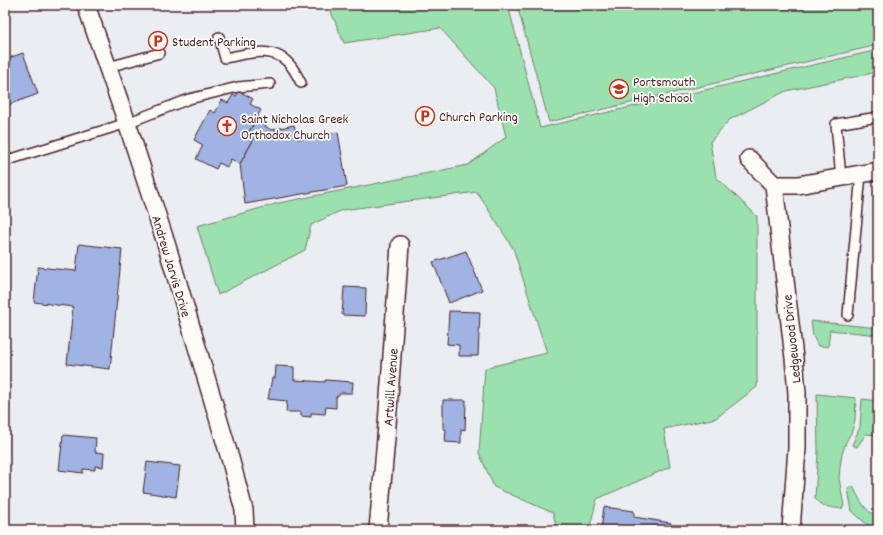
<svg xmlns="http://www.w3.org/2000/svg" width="883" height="535" viewBox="0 0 883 535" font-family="Dekko,sans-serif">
	<rect width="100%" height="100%" fill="#eaeef3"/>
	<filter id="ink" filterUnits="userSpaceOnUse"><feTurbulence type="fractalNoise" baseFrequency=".025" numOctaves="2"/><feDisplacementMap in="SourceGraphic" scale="8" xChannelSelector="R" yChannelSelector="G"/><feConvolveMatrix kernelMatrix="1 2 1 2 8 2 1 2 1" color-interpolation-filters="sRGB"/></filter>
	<g filter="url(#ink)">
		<g fill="#9be1ae" stroke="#72806c">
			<path d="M328,5h180l32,123 338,-78v22l-92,19 -57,29 -19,22 6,35 41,39v171l-41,31 -52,11 6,38 -73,32 -8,31h-32l-4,-17 -59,-26 -15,-34 6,-85 62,-15 -34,-105 -36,-56 -135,18 -31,15 -6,25 -87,45 -21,-69 82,-23 189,-38 38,-28 -12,-49 -54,-60 -96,15z"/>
			<path d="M517,5h361v40l-329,77z"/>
			<path d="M811,321l67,7v7l-48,-5 -2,17 -10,-1 -5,-10z"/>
			<path d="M817,394l39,4 -1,22 -3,11 -6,11 -4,12 -2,13 -1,11 5,28 -2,3c-10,-2 -22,-1 -27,-11l3,-45z"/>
			<path d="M862,399l16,2v34l-12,-1 -9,13 -5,-2 8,-18z"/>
			<path d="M853,486c5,10 12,28 25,29v15h-5l-21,-19 -4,-22z"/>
		</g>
		<g fill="#9fb4e2" stroke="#4a1f2b">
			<path d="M5,47l4,11 14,-5 15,41 -33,12z"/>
			<path d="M239,91l14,8 -3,5 11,6 -12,22 7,3 -16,29 -9,-5 -4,8 -8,-4 -3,6 -20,-10 7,-14 -9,-5 16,-30 5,3 7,-13 6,3 5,-8 3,1z"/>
			<path d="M256,120l15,10 23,-5 4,14 40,-7 9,54 -102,18 -5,-40 16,-29 -7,-3z"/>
			<path d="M79,244l43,5 -12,120 -43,-5 6,-57 -39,-5 4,-35 38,4z"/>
			<path d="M466,251l16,39 -33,13 -16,-41z"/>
			<path d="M344,287l22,1 -1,28 -23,-1z"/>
			<path d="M449,311l31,1 -2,44h-19v-11l-12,-1z"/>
			<path d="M276,366l18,1v13l31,2v-2l28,2 -1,11h-11l-5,4v11l-10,-1 -1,7 -14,-1v4l-10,-1v-4h-15l1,-11 -19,-2 4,-21h3z"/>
			<path d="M443,400h23l-1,30 -4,-1v14l-16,-1 1,-13h-3z"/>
			<path d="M63,435l33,3 -1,14 9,1 -1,14 -8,-1v4l-12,-1v4l-24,-3z"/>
			<path d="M147,462l33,4 -4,31 -33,-5z"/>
			<path d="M604,507l30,4v6l37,6 -1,7h-42l-10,-3 -1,3h-16z"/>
		</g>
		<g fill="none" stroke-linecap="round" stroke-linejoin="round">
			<defs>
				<g id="lane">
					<path d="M219,37l6,21c23,-4 49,-14 66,8 4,5 7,11 10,17"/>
					<path d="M108,67l52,-14"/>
					<path d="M5,161l122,-38 62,-24 49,-12 32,-3"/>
					<path d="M841,178l-5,-54 42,-7"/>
					<path d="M848,315l13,-141"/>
				</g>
				<g id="street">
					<path d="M86,5l41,118 39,120 64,215 14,52 1,20"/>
					<path d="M749,159l25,26 20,173 3,35v55l-6,82"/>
					<path d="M774,185h24l80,-14"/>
					<path d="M378,530l8,-92 14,-193"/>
				</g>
			</defs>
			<use href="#lane" stroke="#4a1f2b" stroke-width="12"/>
			<use href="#street" stroke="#4a1f2b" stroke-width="20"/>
			<use href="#lane" stroke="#fdfcf7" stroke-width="9"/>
			<use href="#street" stroke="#fdfcf7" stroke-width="17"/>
		</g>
	</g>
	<defs>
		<symbol id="parking-ring" viewBox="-11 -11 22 22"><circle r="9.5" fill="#fdfcf7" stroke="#c8321e" stroke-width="1.5"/><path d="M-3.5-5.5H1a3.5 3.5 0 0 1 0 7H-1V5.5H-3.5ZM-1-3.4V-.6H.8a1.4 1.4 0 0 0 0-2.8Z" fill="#c8321e"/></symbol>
		<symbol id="school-ring" viewBox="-11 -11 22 22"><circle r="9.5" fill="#fdfcf7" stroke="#c8321e" stroke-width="1.5"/><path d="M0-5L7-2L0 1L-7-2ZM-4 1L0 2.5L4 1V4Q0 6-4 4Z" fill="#c8321e"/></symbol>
		<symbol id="church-ring" viewBox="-11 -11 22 22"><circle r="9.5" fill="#fdfcf7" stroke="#c8321e" stroke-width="1.5"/><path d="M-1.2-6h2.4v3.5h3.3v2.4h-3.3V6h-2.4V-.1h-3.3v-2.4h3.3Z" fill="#c8321e"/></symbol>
	</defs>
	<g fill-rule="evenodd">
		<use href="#parking-ring" x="147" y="30" width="22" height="22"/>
		<use href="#school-ring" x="608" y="78" width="22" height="22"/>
		<use href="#parking-ring" x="414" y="105" width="22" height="22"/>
		<use href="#church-ring" x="216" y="115" width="22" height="22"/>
	</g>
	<g text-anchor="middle" stroke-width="3.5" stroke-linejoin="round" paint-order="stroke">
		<g font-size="14" fill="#4a1f2b" stroke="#fdfcf7" text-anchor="start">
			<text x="172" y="46">Student Parking</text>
			<text x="633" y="86">Portsmouth<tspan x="633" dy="16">High School</tspan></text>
			<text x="439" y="121">Church Parking</text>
			<text x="241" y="123">Saint Nicholas Greek<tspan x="241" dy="16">Orthodox Church</tspan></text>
		</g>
		<g font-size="14" fill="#4a1f2b" stroke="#fdfcf7">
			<text transform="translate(172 266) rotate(73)" y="5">Andrew Jarvis Drive</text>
			<text transform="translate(791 339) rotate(-96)" y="5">Ledgewood Drive</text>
			<text transform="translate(390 387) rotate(-86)" y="5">Artwill Avenue</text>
		</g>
	</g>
	<rect width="883" height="535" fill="none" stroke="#fdfcf7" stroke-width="20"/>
	<rect x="10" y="10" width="863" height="515" fill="none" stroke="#4a1f2b" stroke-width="1.5" filter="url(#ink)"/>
</svg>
